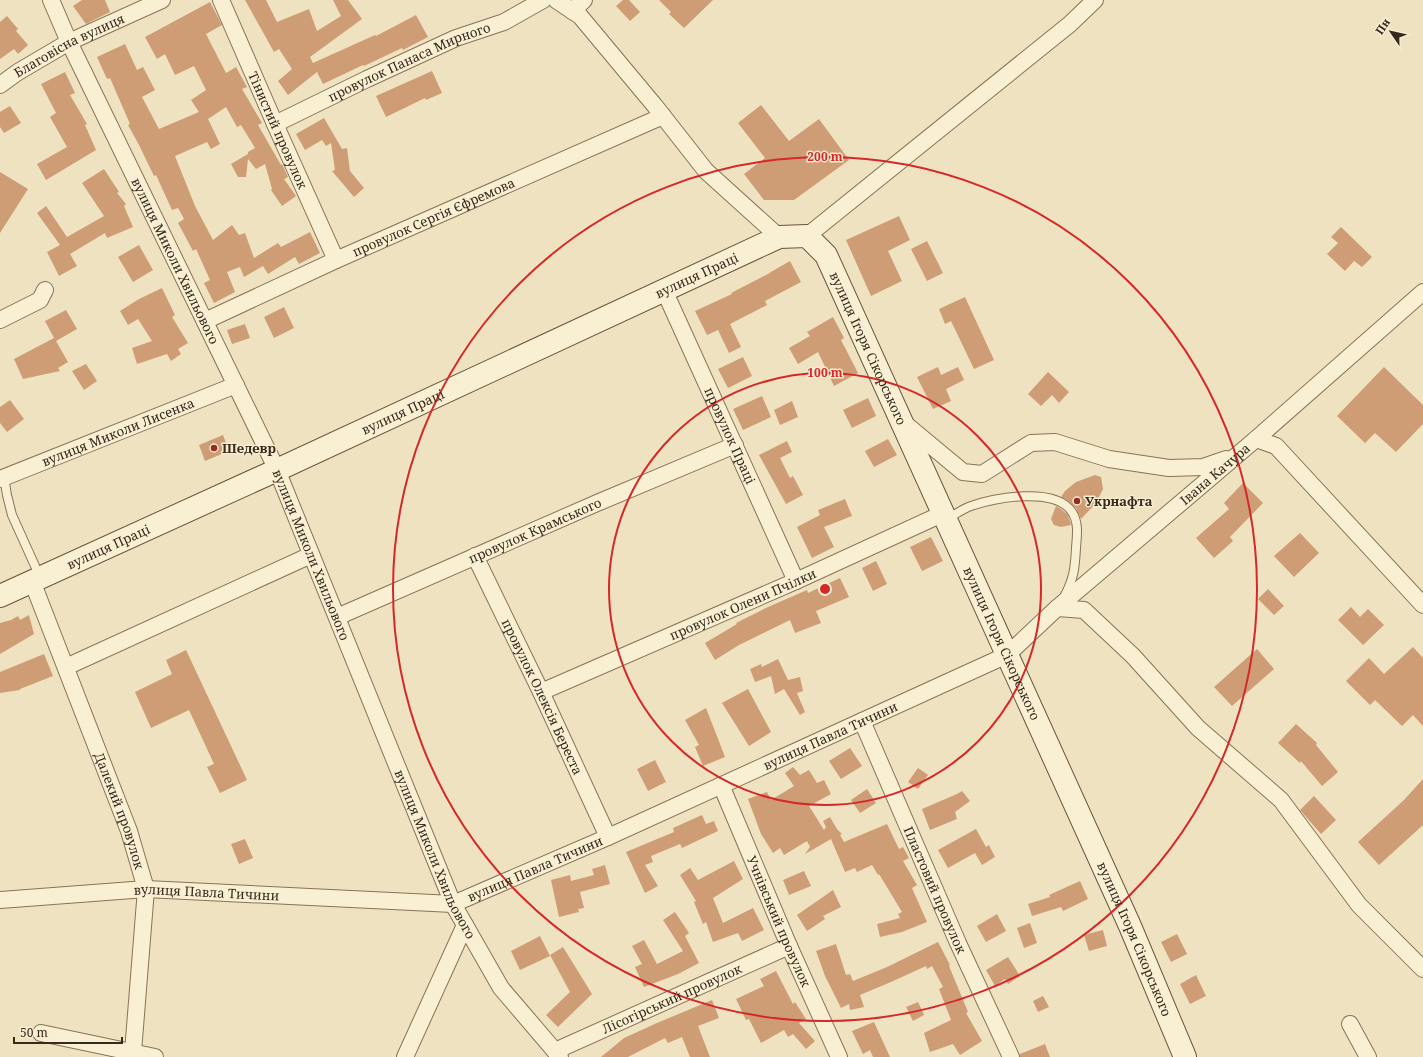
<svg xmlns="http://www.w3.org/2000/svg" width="1423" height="1057" viewBox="0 0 1423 1057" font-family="'Noto Serif',serif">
	<rect width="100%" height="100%" fill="#efe2c0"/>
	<g fill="#ce9d75">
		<path d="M82,0h23l5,12 -24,12 -13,-18z"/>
		<path d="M245,0h21l11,22 32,-13 8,22 24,-15 -8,-16h15l14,19 -52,38 3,6 62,-28 1,1 40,-21 12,22 -25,13 -1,-2 -38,18 -1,-1 -40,19 -6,-12 -29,23 -10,-14 14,-12 -13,-20 -5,3z"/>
		<path d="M623,0h6l11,12 -10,9 -14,-15z"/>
		<path d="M659,0h54l-29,28 -15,-14 2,-2z"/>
		<path d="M210,2l12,23 -16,9 20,39 10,-6 11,20 -5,2 20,34 -4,2 23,40 1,-1 6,13 -4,2 12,17 -14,10 -11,-16 1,-1 -7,-25 -9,5 -8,-10 -2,18h-8l-7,-13 17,-10v-2l7,-4 -14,-23 -4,2 -11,-20 -18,12 12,25 -9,5 -4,-7 -32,14 20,50 18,34 19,-15 7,10 6,-2 9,25 24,-15 3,4 29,-15 10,21 -21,11 -4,-7 -27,17 -5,-8 -19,11 -4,-10 -13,5 8,20 -21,11 -10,-20 6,-3 -14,-31 -3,2 -15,-28 6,-4 -6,-11 -6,2 -16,-35 -2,1 -15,-31 -11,-20 2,-1 -20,-46 -3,1 -10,-22 28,-13 12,26 6,-3 12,23 -13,7 17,32 40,-17 -8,-12 15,-10 -12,-24 -19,9 -10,-21 -8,5 -12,-22z"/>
		<path d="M7,16l11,13 -2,2 12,14 -10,9 -4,-5 -14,10v-37z"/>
		<path d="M432,71l10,22 -16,7 -1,-2 -39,19 -10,-21z"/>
		<path d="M65,72l10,21 -5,2 17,29 -2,1 11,25 -50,30 -9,-16 30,-17 -17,-30 6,-4 -15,-29z"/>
		<path d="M761,105l28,36 30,-22 30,41 -55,40h-30l-20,-26 21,-16 -27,-35z"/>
		<path d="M10,106l11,17 -17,10 -4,-6v-15z"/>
		<path d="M324,118l18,31 5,-1 3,23 14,17 -10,9 -22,-26 3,-1 -4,-27 -5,3 -4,-6 -17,10 -9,-16z"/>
		<path d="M104,169l15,23 -2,1 9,11 -2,2 9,21 -26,11 -2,-5 -35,21 7,12 -18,10 -12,-24 13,-7 -23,-32 9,-7 21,31 37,-21 -22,-33z"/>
		<path d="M0,172l28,17 -28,44z"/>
		<path d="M899,216l11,24 -22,11 14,30 -31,15 -25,-56z"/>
		<path d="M1341,227l31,30 -10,10 -8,-6 -9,10 -18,-17 11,-11 -7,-6z"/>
		<path d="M927,241l16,32 -16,8 -16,-32z"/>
		<path d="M139,245l14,25 -20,12 -15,-25z"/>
		<path d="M790,261l11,21 -36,19 2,4 -37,19 11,23 -12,6 -11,-23 -11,5 -12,-24 37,-17 -1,-1 39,-20h-1z"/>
		<path d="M162,288l13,27 -3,2 16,26 -10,6 3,5 -10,7 -4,-7 -30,10 -5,-16 20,-7 -14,-22 -10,6 -8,-14 19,-12z"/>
		<path d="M965,297l29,63 -20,9 -23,-48 -6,3 -6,-15z"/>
		<path d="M284,307l10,21 -20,10 -10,-21z"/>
		<path d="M66,310l11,19 -21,12 12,21 -10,6 2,3 -37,8 -9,-20 40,-21 -9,-17z"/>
		<path d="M833,317l11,21 -3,2 17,33 -24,13 -16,-34 -20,12 -9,-16 21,-12 -3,-4z"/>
		<path d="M245,324l5,14 -18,6 -5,-14z"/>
		<path d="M743,357l9,19 -24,12 -10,-19z"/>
		<path d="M86,364l11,17 -13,9 -12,-19z"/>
		<path d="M938,367l3,8 17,-8 6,13 -18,9 5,12 -18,8 -16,-32z"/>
		<path d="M1384,367l39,38v19l-27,28 -21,-19 -10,10 -28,-27z"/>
		<path d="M1048,372l21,20 -10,11 -7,-8 -11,11 -13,-12z"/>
		<path d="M762,396l9,21 -28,13 -10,-21z"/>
		<path d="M868,398l8,18 -24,12 -9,-18z"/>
		<path d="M10,400l14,19 -17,13 -7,-9v-16z"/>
		<path d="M792,401l6,16 -18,8 -6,-15z"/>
		<path d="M223,435l6,16 -24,10 -6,-16z"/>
		<path d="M888,439l9,16 -23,12 -9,-16z"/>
		<path d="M787,441l5,11 -12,6 10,20 3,-2 10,19 -17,9 -27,-49z"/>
		<path d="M1095,475l6,2 2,12 -7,14 -15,16 -5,-11 -9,-8 -6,-3 4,-6 11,-9z"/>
		<path d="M1243,483l20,20 -33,34 3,4 -19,17 -18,-20 33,-29 -5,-6z"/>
		<path d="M845,499l7,17 -28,11 10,20 -22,11 -15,-31 23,-12 -2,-5z"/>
		<path d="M1056,506l5,3 7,6 3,10 -10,2 -7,-2 -3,-6z"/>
		<path d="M1300,533l19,20 -25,24 -20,-21z"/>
		<path d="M931,537l12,24 -21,10 -12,-24z"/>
		<path d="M876,561l11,23 -14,7 -11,-23z"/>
		<path d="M840,578l9,19 -33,14 5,12 -26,10 -5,-13 -51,25 -24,15 -10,-17 32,-19 -1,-1 32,-16 39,-17 1,3z"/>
		<path d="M1268,589l16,17 -10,9 -16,-16z"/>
		<path d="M1351,607l9,10 8,-8 16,16 -21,20 -25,-25z"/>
		<path d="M29,615l5,19 -34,20v-31l11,-3 7,-4 2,4z"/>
		<path d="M1413,647l10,11v68l-10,-11 -11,11 -27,-26 -5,5 -24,-24 23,-23 15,16z"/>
		<path d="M1257,649l17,20 -42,37 -18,-19z"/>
		<path d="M186,650l61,130 -27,13 -13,-26 7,-3 -25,-54 -38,18 -16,-36 37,-18 -6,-14z"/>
		<path d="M44,654l9,22 -33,13v1l-20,3v-21z"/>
		<path d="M778,659l10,21 12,-3 3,14 -6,2 8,19 -5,3 -16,-26 -9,5 -4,-18 -16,6 -5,-13 11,-5 1,3z"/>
		<path d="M748,689l23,43 -22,14 -27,-43z"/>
		<path d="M706,708l19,49 -22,9 -8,-19 4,-2 -14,-25z"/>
		<path d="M1296,724l21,19 -1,2 22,27 -16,14 -21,-25 -1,2 -22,-20z"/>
		<path d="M850,748l12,18 -21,13 -12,-18z"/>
		<path d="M655,760l11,22 -18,9 -11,-22z"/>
		<path d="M793,767l7,8 9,-5 8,13 7,-3 7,14 -22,12 15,24 2,-3 -3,-6 7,-4 7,12 5,5 -2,1 4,7 43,-18 12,25 4,-2 6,11 -6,3 14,24 -5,3 15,34 -25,10 -22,5 -3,-13 23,-6 -2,-4 4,-2 -23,-38 -1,1 -6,-10 -15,7 -2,-4 -10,4 -14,-33 -26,15 5,-7 -3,-6 -23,14 -4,-7 -7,5 -12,-19 -13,-35 19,-7 4,8 23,-14 -9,-13z"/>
		<path d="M918,768l10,7 -10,14 -10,-7z"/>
		<path d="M1423,779v46l-44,40 -21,-23 46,-42z"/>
		<path d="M867,789l9,14 -16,10 -9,-13z"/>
		<path d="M962,791l8,10 -15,11 2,7 -27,11 -8,-21 35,-15z"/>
		<path d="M1314,796l22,24 -15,14 -21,-24z"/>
		<path d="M702,815l4,9 8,-3 4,10 -36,17 -2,-4 -29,12 2,6 -8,3 13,21 -13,7 -19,-41 48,-20 -1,-4z"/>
		<path d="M976,829l10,18 3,-2 6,12 -13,8 -7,-12 -27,15 -10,-18z"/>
		<path d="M245,839l8,19 -14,6 -8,-20z"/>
		<path d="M734,861l9,18 -30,19 10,25 30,-15 11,22 -22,11 -4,-8 -25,9 -7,-20 -3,2 -9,-22 2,-1 -16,-26 10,-7 8,12z"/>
		<path d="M605,865l5,19 -30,8 4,16 -6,1 1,3 -20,5 -8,-37 19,-5 1,6 23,-6 -2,-6z"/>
		<path d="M804,871l7,15 -22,9 -6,-15z"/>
		<path d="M1080,881l8,18 -25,12 -2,-4 -29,9 -4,-12 22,-7 -1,-2z"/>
		<path d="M833,890l8,17 -18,9 2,3 -18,12 -10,-16z"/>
		<path d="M675,912l14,21 -4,3 14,27 -21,11 -34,13 -9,-20 7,-3 -10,-18 12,-6 13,24 26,-13 -20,-31z"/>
		<path d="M997,914l9,17 -20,11 -9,-16z"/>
		<path d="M1030,923l7,20 -13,5 -7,-20z"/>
		<path d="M1103,930l4,16 -18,5 -5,-16z"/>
		<path d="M1177,934l10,20 -16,8 -10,-20z"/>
		<path d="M540,936l10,20 -30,14 -9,-19z"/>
		<path d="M938,942l12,23 -1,1 19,46 -2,1 16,28 -22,14 -7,-11 -23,8 -6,-19 27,-13 -12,-31 4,-2 -11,-21 -5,3 -1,-3 -35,16 -31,13 4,12 -14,3 -1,-6 -8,4 -16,-32 -9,-25 20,-7 10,31 4,-1 3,7 34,-14z"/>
		<path d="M563,947l29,47 -34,33 -12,-12 24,-23 -20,-37z"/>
		<path d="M1008,957l12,19 -12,8 -3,-5 -10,7 -9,-16z"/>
		<path d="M776,971l17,33 2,-2 11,17 -7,4 16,18 -9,8 -13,-15 -5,3 -4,-7 -23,13 -12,-24 -3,1 -10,-21 28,-13 -4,-7z"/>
		<path d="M1196,975l10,21 -16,8 -10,-20z"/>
		<path d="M1043,996l6,11 -11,5 -5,-11z"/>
		<path d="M712,1000l7,18 -21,8 12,31h-20l-8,-20 -14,6 -3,-5 -37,19h-27l23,-19 33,-15z"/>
		<path d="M918,1002l6,13 -11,6 -7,-14z"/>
		<path d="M874,1022l16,35h-17l-3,-7 -7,4 -11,-23z"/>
		<path d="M1045,1044l5,13h-30v-3z"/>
	</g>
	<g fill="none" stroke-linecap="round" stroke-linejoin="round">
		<defs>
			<g id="service">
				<path d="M4,477l3,18 5,20 28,62"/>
				<path d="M947,519c8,-4 15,-10 24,-13 24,-8 84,-20 101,6 7,11 5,23 4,36 -1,19 -2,31 -12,49"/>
			</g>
			<g id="minor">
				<path id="s1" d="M51,0l18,42 208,428 176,434 48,84 59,69"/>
				<path id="s2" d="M221,0l54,124 61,136"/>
				<path d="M556,0l24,16 75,90 51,65 73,66"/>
				<path d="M572,11l12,-11"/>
				<path id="s3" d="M0,85l18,-13 51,-30 93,-42"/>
				<path id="s4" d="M275,124l92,-45 89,-41 48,-16 39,-22"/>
				<path d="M807,236l263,-212 25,-24"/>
				<path id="s5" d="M664,290l132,291"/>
				<path d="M0,320l40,-20 5,-10"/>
				<path id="s6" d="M205,321l131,-61 327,-144"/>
				<path d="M904,423l59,49 19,2 49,-31 24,-1 54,17 60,9 34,-1 23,-8"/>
				<path d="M1256,439l20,7 147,159"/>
				<path id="s7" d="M0,479l236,-94"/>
				<path id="s8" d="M475,556l66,136 67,145"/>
				<path id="s9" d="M32,581l97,250 17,58 -13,163"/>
				<path d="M1057,608l27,2 49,46 65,72 83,72 78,105 64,64"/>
				<path id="s10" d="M337,617l260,-114 138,-58"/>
				<path d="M66,667l245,-112"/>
				<path id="s11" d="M541,692l255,-111 146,-67"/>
				<path id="s12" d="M862,721l96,222 53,114"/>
				<path id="s13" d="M721,785l68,161 50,111"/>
				<path id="s14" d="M0,900l146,-11 307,15 155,-67 399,-182 50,-47 199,-169 167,-147"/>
				<path d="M1350,1024l18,33"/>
				<path d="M41,1033l114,24"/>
				<path id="s15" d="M555,1051l234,-105"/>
				<path d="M405,1057l60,-132"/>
			</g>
			<g id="secondary">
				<path id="s16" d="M0,596l277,-126 502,-233 28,-1 19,19 304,671 55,131"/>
			</g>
		</defs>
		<use href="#service" stroke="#887357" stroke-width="10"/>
		<use href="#minor" stroke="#887357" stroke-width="18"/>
		<use href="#secondary" stroke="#69543b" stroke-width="24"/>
		<use href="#service" stroke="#f9efd3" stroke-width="8"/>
		<use href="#minor" stroke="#f9efd3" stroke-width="16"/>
		<use href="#secondary" stroke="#f9efd3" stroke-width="22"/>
	</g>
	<g fill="none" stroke="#d62828" stroke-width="2">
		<circle cx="825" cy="589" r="216"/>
		<circle cx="825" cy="589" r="432"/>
	</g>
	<g fill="#982a26" stroke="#f6eccf" stroke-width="1.5">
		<circle cx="214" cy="448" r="4"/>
		<circle cx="1077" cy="501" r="4"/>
	</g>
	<g text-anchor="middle" stroke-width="3" stroke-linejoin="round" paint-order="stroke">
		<g font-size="13" fill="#372a1c" stroke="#f6eccf">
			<text dy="5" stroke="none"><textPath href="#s3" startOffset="80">Благовісна вулиця</textPath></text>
			<text dy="5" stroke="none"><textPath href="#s4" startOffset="148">провулок Панаса Мирного</textPath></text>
			<text dy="5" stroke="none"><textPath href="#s2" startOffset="142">Тінистий провулок</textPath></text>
			<text dy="5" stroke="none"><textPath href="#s6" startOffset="251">провулок Сергія Єфремова</textPath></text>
			<text dy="5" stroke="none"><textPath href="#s1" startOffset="289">вулиця Миколи Хвильового</textPath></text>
			<text dy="5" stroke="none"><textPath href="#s16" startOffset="767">вулиця Праці</textPath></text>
			<text dy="5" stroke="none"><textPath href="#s16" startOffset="1015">вулиця Ігоря Сікорського</textPath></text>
			<text dy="5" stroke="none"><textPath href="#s16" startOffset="443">вулиця Праці</textPath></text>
			<text dy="5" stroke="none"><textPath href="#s7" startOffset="127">вулиця Миколи Лисенка</textPath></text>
			<text dy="5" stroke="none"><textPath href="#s5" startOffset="160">провулок Праці</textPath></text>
			<text dy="5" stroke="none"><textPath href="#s14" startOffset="1337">Івана Качура</textPath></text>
			<text dy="5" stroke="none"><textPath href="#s10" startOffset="216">провулок Крамського</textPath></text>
			<text dy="5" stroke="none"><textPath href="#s16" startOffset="119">вулиця Праці</textPath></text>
			<text dy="5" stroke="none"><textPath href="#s1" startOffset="613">вулиця Миколи Хвильового</textPath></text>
			<text dy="5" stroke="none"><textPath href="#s11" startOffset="220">провулок Олени Пчілки</textPath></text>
			<text dy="5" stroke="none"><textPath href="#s16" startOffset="1339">вулиця Ігоря Сікорського</textPath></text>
			<text dy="5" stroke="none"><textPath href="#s8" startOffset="156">провулок Олексія Береста</textPath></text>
			<text dy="5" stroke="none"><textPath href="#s14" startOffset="867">вулиця Павла Тичини</textPath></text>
			<text dy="5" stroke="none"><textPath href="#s9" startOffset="246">Далекий провулок</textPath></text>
			<text dy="5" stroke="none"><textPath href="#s1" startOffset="937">вулиця Миколи Хвильового</textPath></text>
			<text dy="5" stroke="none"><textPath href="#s14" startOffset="543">вулиця Павла Тичини</textPath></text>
			<text dy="5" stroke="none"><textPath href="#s12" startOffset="184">Пластовий провулок</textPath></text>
			<text dy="5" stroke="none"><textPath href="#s14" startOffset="207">вулиця Павла Тичини</textPath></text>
			<text dy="5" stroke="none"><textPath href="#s13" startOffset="148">Учнівський провулок</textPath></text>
			<text dy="5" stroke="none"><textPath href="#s16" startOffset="1663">вулиця Ігоря Сікорського</textPath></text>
			<text dy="5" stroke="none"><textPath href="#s15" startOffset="128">Лісогірський провулок</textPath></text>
		</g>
		<g font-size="13" font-weight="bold" fill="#372a1c" stroke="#f6eccf" text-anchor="start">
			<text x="222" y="453">Шедевр</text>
			<text x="1085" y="506">Укрнафта</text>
		</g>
	</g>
	<circle cx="825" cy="589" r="6" fill="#d62828" stroke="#f6eccf" stroke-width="2"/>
	<g font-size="12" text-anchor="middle" font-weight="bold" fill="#d62828" stroke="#f6eccf" stroke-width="3" stroke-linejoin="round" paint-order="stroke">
		<text x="825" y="161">200 m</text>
		<text x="825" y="377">100 m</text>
	</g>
	<g transform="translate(1391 32) rotate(304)" stroke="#f6eccf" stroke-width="3" paint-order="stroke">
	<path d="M0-3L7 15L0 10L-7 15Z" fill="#372a1c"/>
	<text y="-6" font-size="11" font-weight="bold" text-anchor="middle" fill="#372a1c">Пн</text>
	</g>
	<path d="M14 1037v6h108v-6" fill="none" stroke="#372a1c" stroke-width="2"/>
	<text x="20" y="1037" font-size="12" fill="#372a1c" stroke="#f6eccf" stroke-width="3" paint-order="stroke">50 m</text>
</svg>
